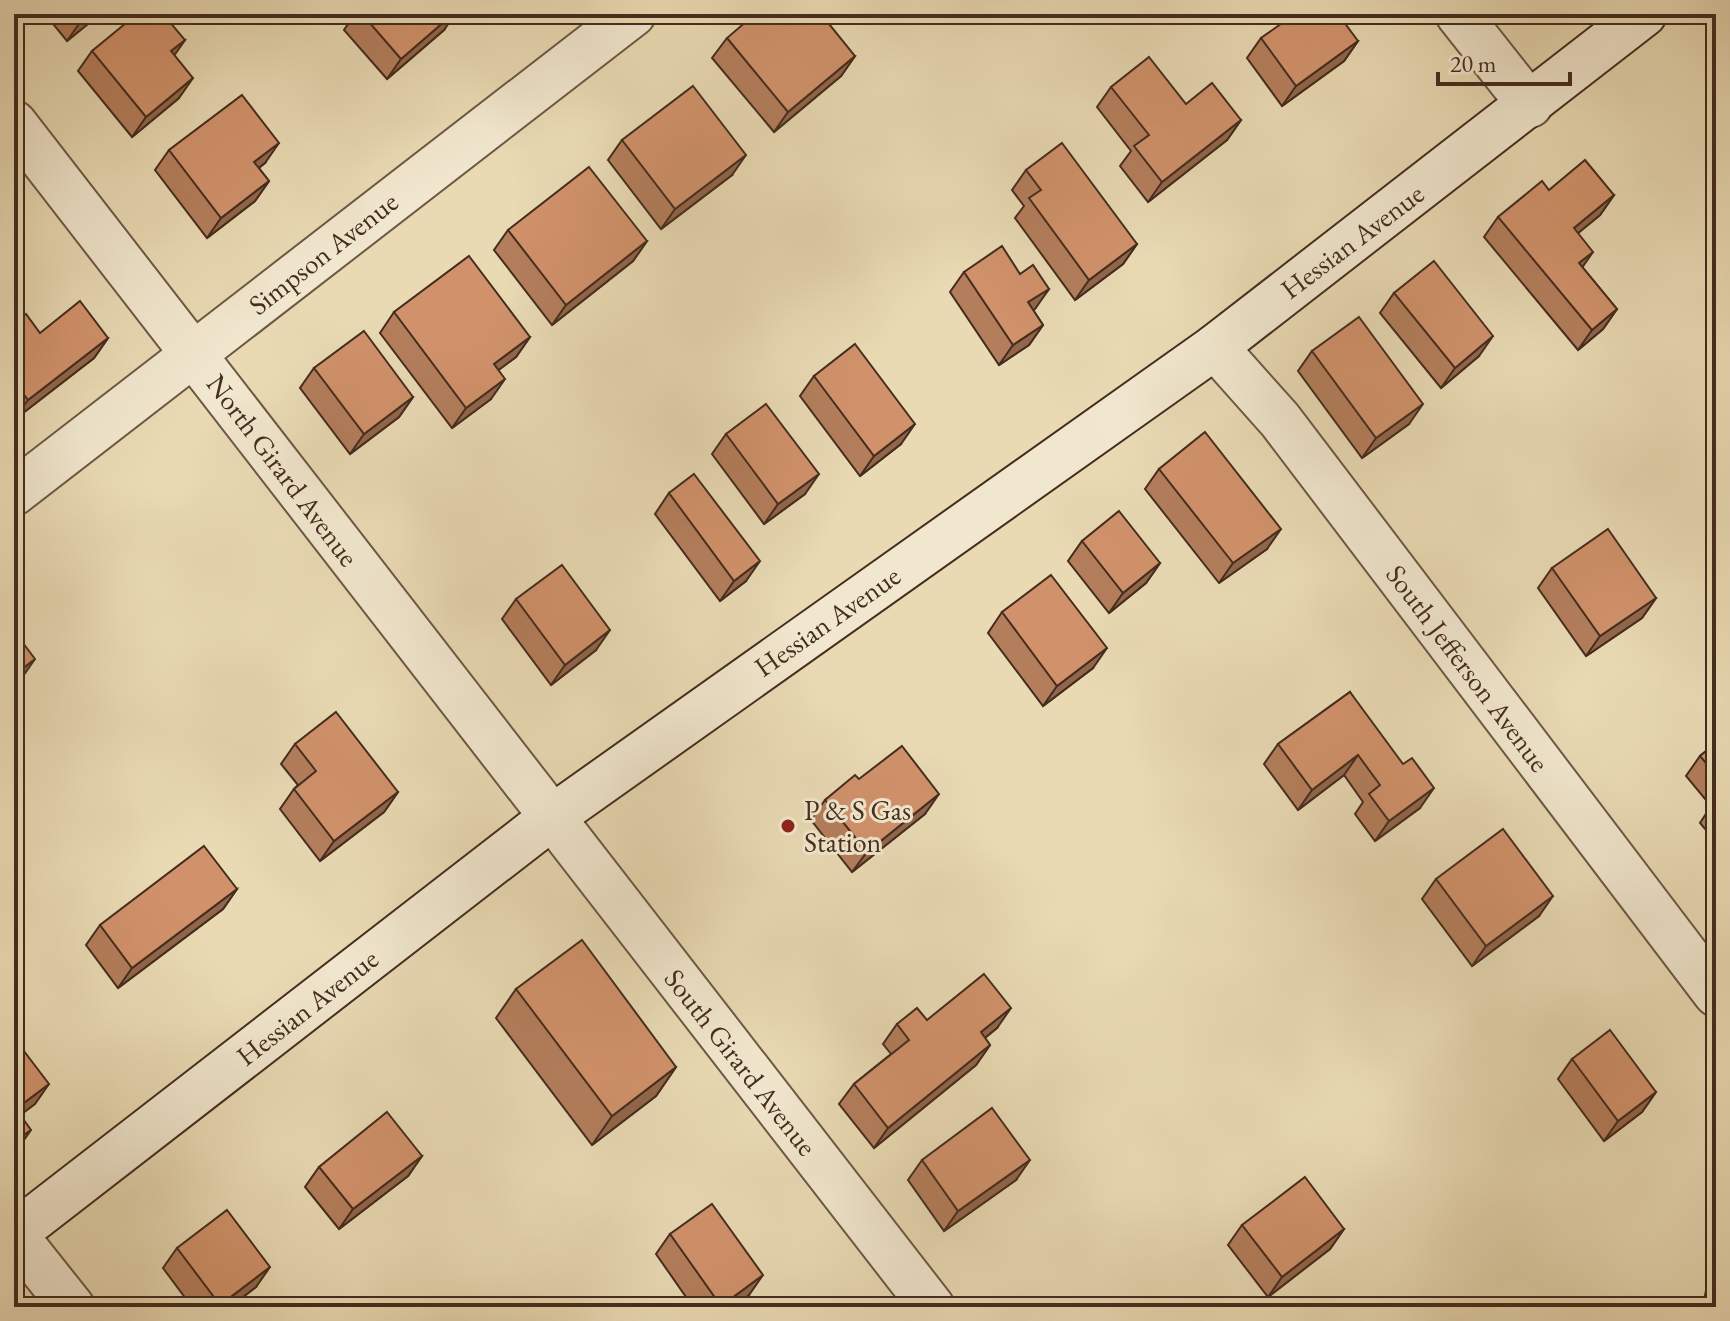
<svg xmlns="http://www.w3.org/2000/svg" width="1730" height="1321" viewBox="0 0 1730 1321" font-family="'EB Garamond',serif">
	<rect width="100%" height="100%" fill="#e9dab4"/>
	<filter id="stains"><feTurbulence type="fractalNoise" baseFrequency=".0025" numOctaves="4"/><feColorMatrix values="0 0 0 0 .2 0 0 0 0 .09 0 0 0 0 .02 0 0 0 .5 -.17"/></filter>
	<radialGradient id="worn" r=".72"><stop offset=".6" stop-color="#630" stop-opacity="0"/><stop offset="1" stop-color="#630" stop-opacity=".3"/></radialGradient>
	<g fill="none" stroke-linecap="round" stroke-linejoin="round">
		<defs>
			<g id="minor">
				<path d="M1458,14l72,91"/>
				<path d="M14,123l918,1184"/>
				<path d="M1215,347l65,73 436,574"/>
				<path d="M14,493l619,-479"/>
				<path d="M14,1234l58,73"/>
			</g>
			<path id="secondary" d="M14,1234l537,-416 664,-471 429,-333"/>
		</defs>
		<use href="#minor" stroke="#6d5844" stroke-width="48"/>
		<use href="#secondary" stroke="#442c1e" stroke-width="48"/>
		<use href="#minor" stroke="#f1e7ce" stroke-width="44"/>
		<use href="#secondary" stroke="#f1e7ce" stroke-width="44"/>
	</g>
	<g fill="#b47e5c" stroke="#442c1e" stroke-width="2">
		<path d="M45,14h55l-33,27z"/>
		<path d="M355,14h7l82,16 -57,49 -43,-49z"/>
		<path d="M854,14h13l-9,6z"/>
		<path d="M727,38l128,18 -14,20 -67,56 -62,-74z"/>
		<path d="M1261,38l97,3 -14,20 -62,45 -35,-48z"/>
		<path d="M185,40l-11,15 5,43 -47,39 -54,-66 14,-20z"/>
		<path d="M1111,87l75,17 55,16 -14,20 -79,62 -28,-36 11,-15 -34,-44z"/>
		<path d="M622,140l110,35 -71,54 -53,-69z"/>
		<path d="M169,150l96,13 -6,5 10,13 -14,20 -48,37 -52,-68z"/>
		<path d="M1026,170l111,74 -14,20 -48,36 -60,-82 9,-12 -12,-16z"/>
		<path d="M1549,190l65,5 -14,20 -22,18 4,34 35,42 -14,20 -25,21 -94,-113 14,-20z"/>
		<path d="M508,230l139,11 -14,20 -81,64 -58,-75z"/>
		<path d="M964,272l56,2 29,15 -16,21 10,15 -14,20 -30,20 -49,-73z"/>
		<path d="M1394,293l85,63 -38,32 -61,-75z"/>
		<path d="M394,312l136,25 -14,20 -18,13 -7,29 -39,29 -72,-95z"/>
		<path d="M14,323l26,10 68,5 -14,20 -80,62z"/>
		<path d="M1312,351l97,73 -47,34 -64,-87z"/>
		<path d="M314,368l99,29 -14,20 -49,37 -50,-66z"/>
		<path d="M814,376l87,68 -41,32 -60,-80z"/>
		<path d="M726,434l79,60 -41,30 -52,-70z"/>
		<path d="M1159,469l108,80 -48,34 -74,-94z"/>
		<path d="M669,493l77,88 -26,20 -65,-87z"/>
		<path d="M1082,541l78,22 -14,20 -37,30 -41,-52z"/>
		<path d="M1552,568l104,30 -14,20 -56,38 -48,-68z"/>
		<path d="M516,599l80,51 -45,35 -49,-66z"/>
		<path d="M1002,612l91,56 -50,38 -55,-73z"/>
		<path d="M1350,692l70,116 -45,33 -20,-27 8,-12 -19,-27 -46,35 -34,-46 14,-20z"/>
		<path d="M1716,743v99l-16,-19 11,-17 -25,-30 14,-20z"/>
		<path d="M295,744l103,48 -14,20 -64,49 -40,-52 14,-20 4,-4 -17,-21z"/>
		<path d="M859,779l66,35 -73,58 -41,-52 14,-20z"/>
		<path d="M1436,879l103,37 -67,50 -50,-67z"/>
		<path d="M237,889l-14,20 -105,79 -32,-43 14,-20z"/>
		<path d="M516,989l160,78 -20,29 -64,49 -96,-127z"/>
		<path d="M927,1020l70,8 -12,10 5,7 -14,20 -102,83 -35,-44 15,-20 37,-30 -8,-10 14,-20z"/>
		<path d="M1572,1059l84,33 -14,20 -38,29 -46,-62z"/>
		<path d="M422,1156l-14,20 -69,53 -34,-42 14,-20z"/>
		<path d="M922,1160l94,20 -72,51 -36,-51z"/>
		<path d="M1242,1225l102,4 -14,20 -62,48 -40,-52z"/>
		<path d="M670,1234l79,61 -16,12h-40l-37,-53z"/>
		<path d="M1716,1242v65h-13l11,-62z"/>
		<path d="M177,1248l79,39 -26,20h-38l-29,-39z"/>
	</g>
	<g fill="#92664b" stroke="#442c1e" stroke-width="2">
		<path d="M90,14h10l-33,27 14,-20z"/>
		<path d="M453,14h2l-11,16 -57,49 14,-20z"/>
		<path d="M185,40l-14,20v-9z"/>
		<path d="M1358,41l-14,20 -62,45 14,-20z"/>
		<path d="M855,56l-14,20 -67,56 14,-20z"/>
		<path d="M193,78l-14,20 -47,39 14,-20z"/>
		<path d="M1241,120l-14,20 -79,62 14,-20z"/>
		<path d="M279,143l-14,20 -25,19 14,-20z"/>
		<path d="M746,155l-14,20 -71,54 14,-20z"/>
		<path d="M269,181l-14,20 -48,37 14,-20z"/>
		<path d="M1614,195l-14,20 -40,33 14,-20z"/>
		<path d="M647,241l-14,20 -81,64 14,-20z"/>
		<path d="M1137,244l-14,20 -48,36 14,-20z"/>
		<path d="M1593,252l-14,20v-9z"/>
		<path d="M1049,289l-14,20 -21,13 14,-20z"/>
		<path d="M1617,309l-14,20 -25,21 14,-20z"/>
		<path d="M1043,325l-14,20 -30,20 14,-20z"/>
		<path d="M1493,336l-14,20 -38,32 14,-20z"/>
		<path d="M530,337l-14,20 -36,27 14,-20z"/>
		<path d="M108,338l-14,20 -80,62 14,-20z"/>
		<path d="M505,379l-14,20 -39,29 14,-20z"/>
		<path d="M413,397l-14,20 -49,37 14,-20z"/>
		<path d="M1423,404l-14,20 -47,34 14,-20z"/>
		<path d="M915,424l-14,20 -41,32 14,-20z"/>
		<path d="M819,474l-14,20 -41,30 14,-20z"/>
		<path d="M1281,529l-14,20 -48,34 14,-20z"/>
		<path d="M760,561l-14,20 -26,20 14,-20z"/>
		<path d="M1160,563l-14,20 -37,30 14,-20z"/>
		<path d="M1656,598l-14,20 -56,38 14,-20z"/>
		<path d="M610,630l-14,20 -45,35 14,-20z"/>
		<path d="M1107,648l-14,20 -50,38 14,-20z"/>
		<path d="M35,659l-14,20 -7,6v-10z"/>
		<path d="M1358,755l-14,20 -46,35 14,-20z"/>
		<path d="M1434,788l-14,20 -45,33 14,-20z"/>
		<path d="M398,792l-14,20 -64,49 14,-20z"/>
		<path d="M939,794l-14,20 -73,58 15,-20z"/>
		<path d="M237,889l-14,20 -105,79 14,-20z"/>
		<path d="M1553,896l-14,20 -67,50 14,-20z"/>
		<path d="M1011,1008l-14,20 -30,24 14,-20z"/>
		<path d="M990,1045l-14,20 -102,83 14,-20z"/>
		<path d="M676,1067l-20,29 -64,49 20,-29z"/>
		<path d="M49,1084l-14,20 -21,16 2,-11z"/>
		<path d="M1656,1092l-14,20 -38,29 14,-20z"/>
		<path d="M31,1130l-14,20 -3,2v-10z"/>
		<path d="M422,1156l-14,20 -69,53 14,-20z"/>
		<path d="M1030,1160l-14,20 -72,51 14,-20z"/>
		<path d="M1344,1229l-14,20 -62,48 14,-20z"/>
		<path d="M270,1267l-14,20 -26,20h-12z"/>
		<path d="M763,1275l-14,20 -16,12h-13z"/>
	</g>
	<g fill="#d1926b" stroke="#442c1e" stroke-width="2">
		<path d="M75,14h15l-9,7z"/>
		<path d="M137,14h26l22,26 -14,11 22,27 -47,39 -54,-66z"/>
		<path d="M362,14h91l-52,45z"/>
		<path d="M755,14h66l34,42 -67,56 -61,-74z"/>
		<path d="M1295,14h43l20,27 -62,45 -35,-48z"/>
		<path d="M1149,57l37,47 26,-21 29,37 -79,62 -28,-36 15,-11 -38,-48z"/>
		<path d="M693,86l53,69 -71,54 -53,-69z"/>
		<path d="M242,95l37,48 -25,19 15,19 -48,37 -52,-68z"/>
		<path d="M1062,143l75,101 -48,36 -60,-82 12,-8 -15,-20z"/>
		<path d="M1585,160l29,35 -40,33 19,24 -14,11 38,46 -25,21 -94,-113 44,-36 7,9z"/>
		<path d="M589,167l58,74 -81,64 -58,-75z"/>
		<path d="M1002,246l18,28 13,-9 16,24 -21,13 15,23 -30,20 -49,-73z"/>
		<path d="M469,256l61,81 -36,27 11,15 -39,29 -72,-96z"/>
		<path d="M1434,261l59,75 -38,32 -61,-75z"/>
		<path d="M80,301l28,37 -80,62 -14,-19v-58l12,-9 14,19z"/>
		<path d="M1359,317l64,87 -47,34 -64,-87z"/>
		<path d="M364,331l49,66 -49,37 -50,-66z"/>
		<path d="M855,344l60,80 -41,32 -60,-80z"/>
		<path d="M766,404l53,70 -41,30 -52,-70z"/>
		<path d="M1205,432l76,97 -48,34 -74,-94z"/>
		<path d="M694,474l66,87 -26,20 -65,-88z"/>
		<path d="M1119,511l41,52 -37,30 -41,-52z"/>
		<path d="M1608,529l48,69 -56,38 -48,-68z"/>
		<path d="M562,565l48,65 -45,35 -49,-66z"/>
		<path d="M1051,575l56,73 -50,38 -55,-74z"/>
		<path d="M14,631l21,28 -21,16z"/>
		<path d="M1350,692l53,72 9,-6 22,30 -45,33 -20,-27 11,-9 -22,-30 -46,35 -34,-46z"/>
		<path d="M336,712l62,80 -64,49 -40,-52 22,-18 -21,-27z"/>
		<path d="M1716,743v32l-16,-19z"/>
		<path d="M902,746l37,48 -72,58 -42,-52 30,-25 4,4z"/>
		<path d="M1503,829l50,67 -67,50 -50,-67z"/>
		<path d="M204,846l33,43 -105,79 -32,-43z"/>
		<path d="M582,940l94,127 -64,49 -96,-127z"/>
		<path d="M984,974l27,34 -30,24 9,13 -102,83 -34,-44 55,-44 -12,-16 20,-16 10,12z"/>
		<path d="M1610,1030l46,62 -38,29 -46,-62z"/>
		<path d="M14,1038l35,46 -33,25 15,21 -17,12z"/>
		<path d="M992,1108l38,52 -72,51 -36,-51z"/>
		<path d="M387,1112l35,44 -69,53 -34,-42z"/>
		<path d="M1305,1177l39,52 -62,48 -40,-52z"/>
		<path d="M712,1204l51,71 -42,31 -51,-72z"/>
		<path d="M227,1210l43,57 -50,38 -43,-57z"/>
	</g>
	<circle fill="#8f2418" stroke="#f1e7ce" stroke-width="3" cx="788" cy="826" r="8"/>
	<g text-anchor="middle" stroke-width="6" stroke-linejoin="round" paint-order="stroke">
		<g font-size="28" fill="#442c1e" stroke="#f1e7ce">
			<text transform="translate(1352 241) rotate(-37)" y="10">Hessian Avenue</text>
			<text transform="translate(323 253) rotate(-38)" y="10">Simpson Avenue</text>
			<text transform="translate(283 470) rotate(53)" y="10">North Girard Avenue</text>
			<text transform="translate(827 621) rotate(-35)" y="10">Hessian Avenue</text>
			<text transform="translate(1468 668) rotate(53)" y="10">South Jefferson Avenue</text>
			<text transform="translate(307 1007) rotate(-38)" y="10">Hessian Avenue</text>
			<text transform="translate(741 1062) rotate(52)" y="10">South Girard Avenue</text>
		</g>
		<g font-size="28" fill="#442c1e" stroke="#f1e7ce" text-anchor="start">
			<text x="804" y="820">P &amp; S Gas<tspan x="804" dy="32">Station</tspan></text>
		</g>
	</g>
	<rect width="1730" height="1321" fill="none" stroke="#e9dab4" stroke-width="48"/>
	<rect x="16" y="16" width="1698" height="1289" fill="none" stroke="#442c1e" stroke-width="4"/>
	<rect x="24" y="24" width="1682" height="1273" fill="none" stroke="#442c1e" stroke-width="2"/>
	<path d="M1438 72v12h132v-12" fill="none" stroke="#442c1e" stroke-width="4"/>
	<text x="1450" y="72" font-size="24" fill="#442c1e" stroke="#f1e7ce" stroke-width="6" paint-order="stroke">20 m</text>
	<rect width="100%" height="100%" filter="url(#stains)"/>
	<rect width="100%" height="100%" fill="url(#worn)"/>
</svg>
